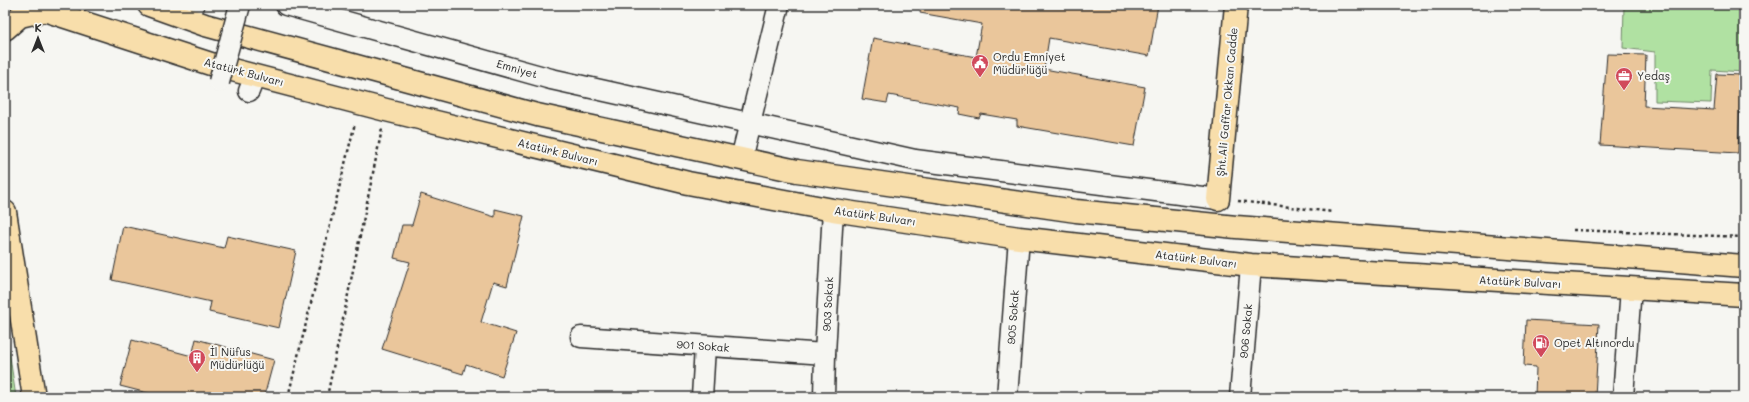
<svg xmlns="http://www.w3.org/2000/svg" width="1749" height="402" viewBox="0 0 1749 402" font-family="Mali,sans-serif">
	<rect width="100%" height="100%" fill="#f6f6f2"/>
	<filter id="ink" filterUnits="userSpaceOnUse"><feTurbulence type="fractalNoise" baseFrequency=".025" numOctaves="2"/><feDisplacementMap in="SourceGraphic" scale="8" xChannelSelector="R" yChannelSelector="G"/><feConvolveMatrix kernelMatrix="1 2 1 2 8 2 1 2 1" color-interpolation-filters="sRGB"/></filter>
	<g filter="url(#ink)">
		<g fill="#b0e1a2" stroke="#6e8666">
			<path d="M1624,5h120v67l-32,-2 -1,33 -56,-2v-49l-32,-4z"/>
			<path d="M5,324l11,73h-11z"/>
		</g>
		<g fill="#eac69b" stroke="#2b2b2b">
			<path d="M921,5h237l-9,51 -100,-18 -5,31 101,18 -11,59 -117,-20v-6l-36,-6 -2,4 -20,-4 1,-6 -71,-13 -2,8 -25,-4 11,-61 103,19 6,-33 -62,-11z"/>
			<path d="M1607,54l39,1 -2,51 70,4 3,-36 24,1 -3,78 -138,-8z"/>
			<path d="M421,194l74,23v-8l29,7 -17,70 -14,-4 -12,40 35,11 -14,43 -36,-12 -3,10 -81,-25 28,-87 -16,-4 8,-33h10z"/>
			<path d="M123,226l101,22 3,-12 69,15 -17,77 -70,-16 2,-10 -99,-22z"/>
			<path d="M1526,320l73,4 -4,73h-60l1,-30 -12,-1z"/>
			<path d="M196,339l78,21 -10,37h-101l-43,-11 12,-46 60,16z"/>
		</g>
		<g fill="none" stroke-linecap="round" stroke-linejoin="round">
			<defs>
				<g id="minor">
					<path d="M286,5l265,74 364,81 303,39"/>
					<path d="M189,19l5,-14"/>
					<path d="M249,91l6,-15"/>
					<path d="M741,159l38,-154"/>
					<path d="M581,337l244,17"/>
					<path d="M702,397l3,-50"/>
					<path d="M824,397l1,-43 8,-144"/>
					<path d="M1007,397l12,-159"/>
					<path d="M1240,397l11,-132"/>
					<path d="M1623,397l8,-109"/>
				</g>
				<g id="major">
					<path d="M5,29l15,-13 26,-6"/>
					<path d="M1218,199l18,-194"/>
					<path d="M5,212l29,185"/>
				</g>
				<g id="highway">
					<path d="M29,5l188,61 169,44 302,73 145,27 186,28 232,27 493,30"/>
					<path d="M149,5l56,20 332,90 260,56 279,40 160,16 508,39"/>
				</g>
			</defs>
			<use href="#minor" stroke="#2b2b2b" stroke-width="23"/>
			<use href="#major" stroke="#2b2b2b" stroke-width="25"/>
			<use href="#highway" stroke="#2b2b2b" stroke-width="25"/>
			<g stroke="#2b2b2b" stroke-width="2.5" stroke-dasharray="3 3" stroke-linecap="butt">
				<path d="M1238,201l95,11"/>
				<path d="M1573,230l171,7"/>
				<path d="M288,397l67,-274"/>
				<path d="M327,397l55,-268"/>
			</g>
			<use href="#minor" stroke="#f6f6f2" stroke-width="20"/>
			<use href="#major" stroke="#f8deab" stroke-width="22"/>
			<use href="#highway" stroke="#f8deab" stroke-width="22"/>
			<defs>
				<path id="minor-bridge" d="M219,82l21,-77"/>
			</defs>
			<use href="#minor-bridge" stroke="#2b2b2b" stroke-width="23" stroke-linecap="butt"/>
			<use href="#minor-bridge" stroke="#f6f6f2" stroke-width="20"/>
		</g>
	</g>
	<defs>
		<symbol id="civic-pin" viewBox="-11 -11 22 30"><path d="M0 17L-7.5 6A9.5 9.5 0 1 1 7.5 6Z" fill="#d1495b" stroke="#f6f6f2"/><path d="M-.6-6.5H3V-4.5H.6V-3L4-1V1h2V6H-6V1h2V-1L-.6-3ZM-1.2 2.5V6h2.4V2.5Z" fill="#fff"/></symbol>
		<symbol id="office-pin" viewBox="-11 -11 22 30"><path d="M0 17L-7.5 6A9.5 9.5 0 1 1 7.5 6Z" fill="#d1495b" stroke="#f6f6f2"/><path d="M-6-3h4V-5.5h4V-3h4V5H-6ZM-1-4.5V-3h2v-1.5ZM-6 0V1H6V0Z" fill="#fff"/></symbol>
		<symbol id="fuel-pin" viewBox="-11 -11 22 30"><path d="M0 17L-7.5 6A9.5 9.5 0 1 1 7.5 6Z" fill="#d1495b" stroke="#f6f6f2"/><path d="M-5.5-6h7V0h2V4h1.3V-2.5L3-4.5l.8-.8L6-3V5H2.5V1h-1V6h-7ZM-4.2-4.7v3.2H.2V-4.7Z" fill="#fff"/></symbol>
		<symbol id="building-pin" viewBox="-11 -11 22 30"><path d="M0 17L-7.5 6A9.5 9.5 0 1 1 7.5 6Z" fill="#d1495b" stroke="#f6f6f2"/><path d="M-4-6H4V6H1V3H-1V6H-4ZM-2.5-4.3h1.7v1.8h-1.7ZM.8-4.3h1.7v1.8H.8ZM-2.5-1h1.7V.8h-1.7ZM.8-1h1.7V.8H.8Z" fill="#fff"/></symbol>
	</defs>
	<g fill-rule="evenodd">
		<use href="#civic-pin" x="970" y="53" width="20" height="27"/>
		<use href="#office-pin" x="1614" y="66" width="20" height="27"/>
		<use href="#fuel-pin" x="1531" y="333" width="20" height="27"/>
		<use href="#building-pin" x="187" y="348" width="20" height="27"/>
	</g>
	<g text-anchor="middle" stroke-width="4" stroke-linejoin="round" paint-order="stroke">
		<g font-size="11" fill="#2b2b2b" stroke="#f6f6f2" text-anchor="start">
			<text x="993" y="61">Ordu Emniyet<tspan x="993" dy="13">Müdürlüğü</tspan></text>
			<text x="1637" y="80">Yedaş</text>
			<text x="1554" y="347">Opet Altınordu</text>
			<text x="210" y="356">İl Nüfus<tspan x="210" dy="13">Müdürlüğü</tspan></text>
		</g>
		<g font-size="11" fill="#2b2b2b" stroke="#f6f6f2">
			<text transform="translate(517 69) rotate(16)" y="4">Emniyet</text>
			<text transform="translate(244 72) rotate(15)" y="4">Atatürk Bulvarı</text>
			<text transform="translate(1227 102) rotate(-85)" y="4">Şht.Ali Gaffar Okkan Cadde</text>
			<text transform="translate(558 152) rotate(14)" y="4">Atatürk Bulvarı</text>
			<text transform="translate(875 216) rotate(8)" y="4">Atatürk Bulvarı</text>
			<text transform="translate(1196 259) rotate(7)" y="4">Atatürk Bulvarı</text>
			<text transform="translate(1520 282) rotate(3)" y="4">Atatürk Bulvarı</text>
			<text transform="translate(828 304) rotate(-87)" y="4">903 Sokak</text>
			<text transform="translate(1013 317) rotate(-86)" y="4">905 Sokak</text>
			<text transform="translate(1246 331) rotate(-85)" y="4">906 Sokak</text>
			<text transform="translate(703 346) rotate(4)" y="4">901 Sokak</text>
		</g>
	</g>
	<rect width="1749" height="402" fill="none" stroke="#f6f6f2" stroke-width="20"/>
	<rect x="10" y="10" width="1729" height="382" fill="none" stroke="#2b2b2b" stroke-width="1.5" filter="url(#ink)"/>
	<g transform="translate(38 38)" stroke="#f6f6f2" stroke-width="3" paint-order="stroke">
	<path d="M0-3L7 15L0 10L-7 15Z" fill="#2b2b2b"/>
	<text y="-6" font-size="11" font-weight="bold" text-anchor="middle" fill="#2b2b2b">K</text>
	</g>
</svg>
